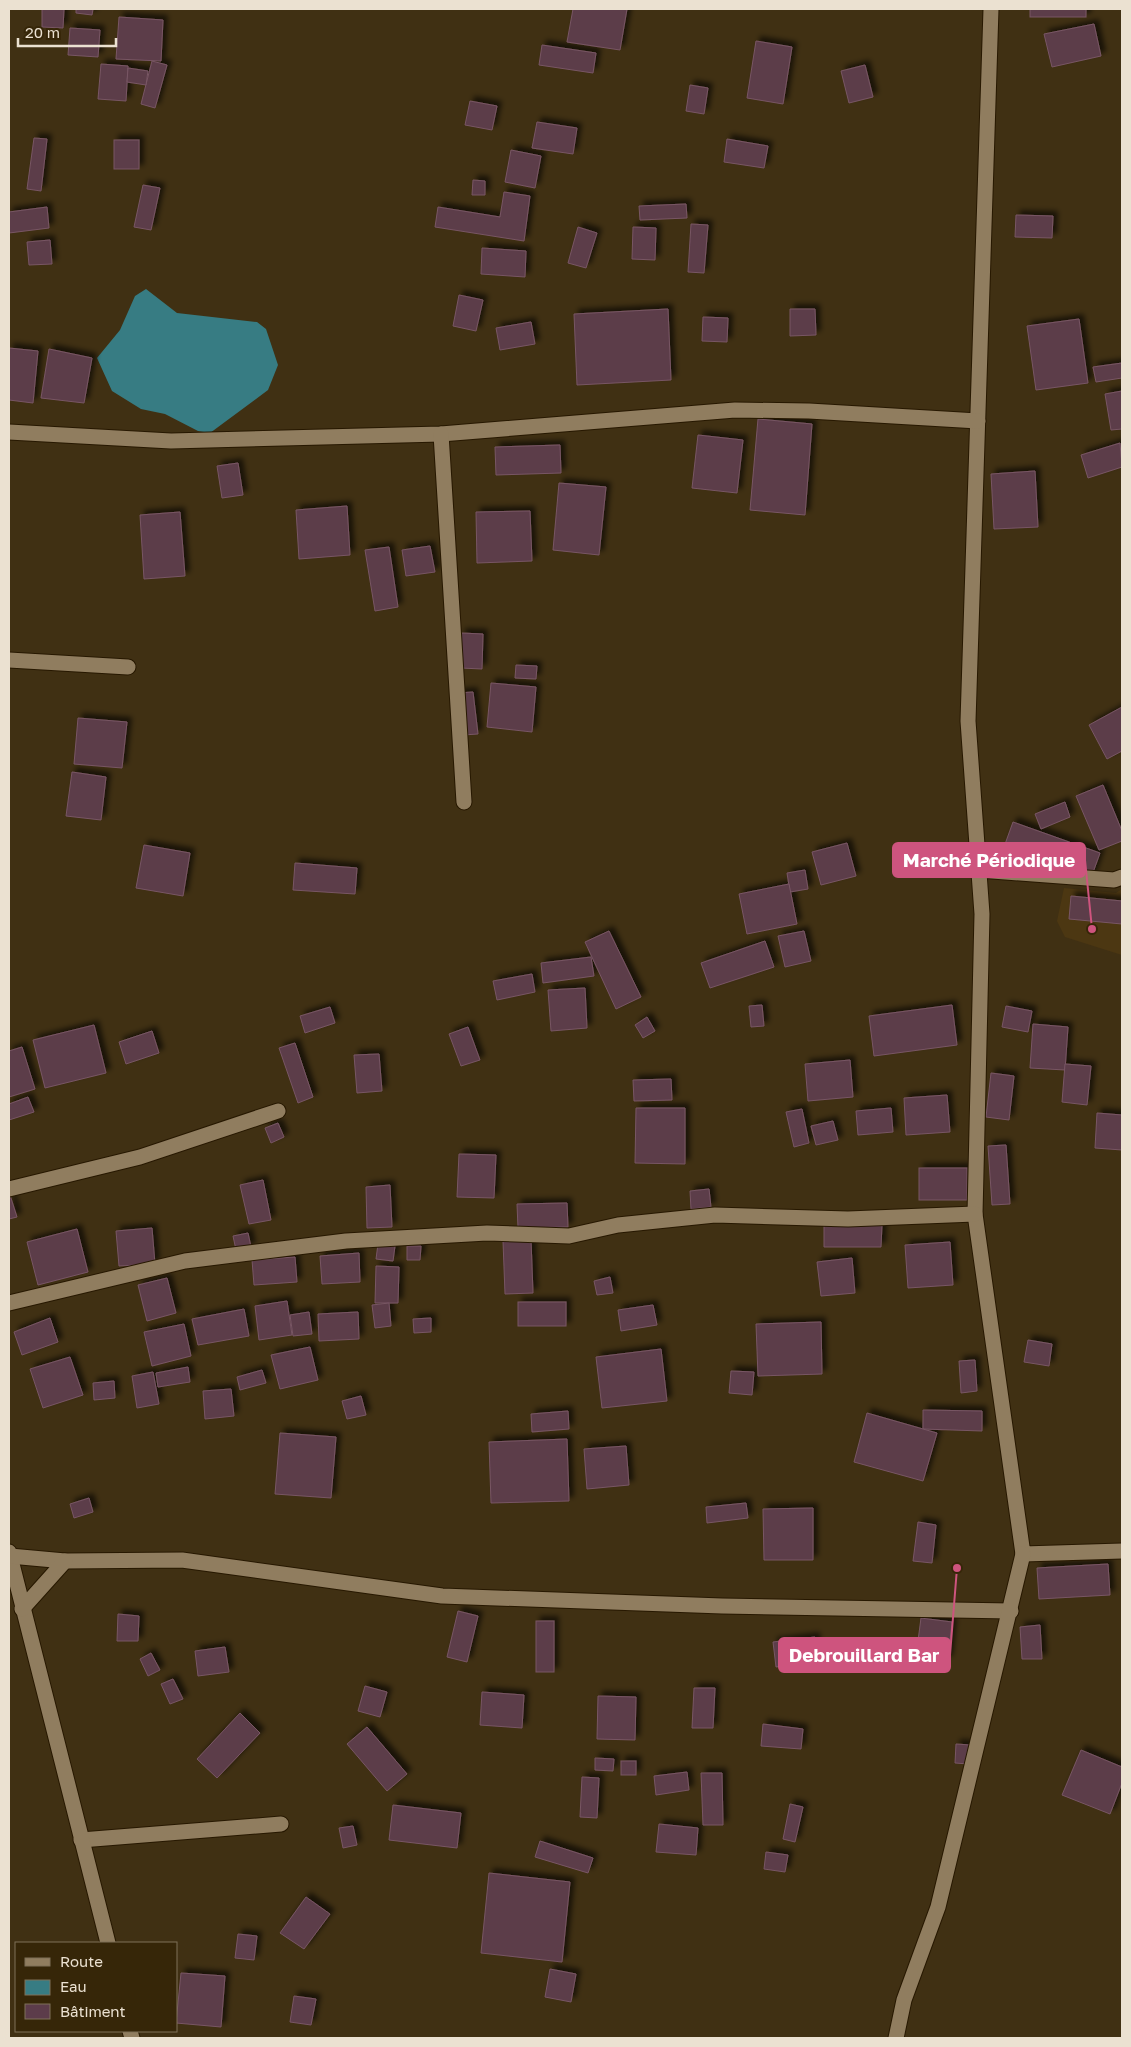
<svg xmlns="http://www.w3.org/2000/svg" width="1131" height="2047" viewBox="0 0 1131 2047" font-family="'Golos Text',sans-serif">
	<defs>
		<filter id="shadow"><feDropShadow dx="4.5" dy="-4.5" stdDeviation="2.5" flood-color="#0009"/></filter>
	</defs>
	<rect width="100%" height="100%" fill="#403013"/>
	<path fill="#4c3712" d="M1064,888l52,5 6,-4v66l-57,-18 -8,-16z"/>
	<path fill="#377c83" d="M146,289l31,24 80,9 9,7 12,36 -10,25 -58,43 -12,-2 -33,-17 -24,-5 -29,-18 -15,-33 23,-28 15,-34z"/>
	<g fill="#5c3c4a" stroke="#785664" filter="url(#shadow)">
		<path d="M42,9h22l-1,19 -21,-1z"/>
		<path d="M76,9h17l-1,6 -16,-2z"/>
		<path d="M573,9h54l-7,41 -53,-8z"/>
		<rect x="1030" y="9" width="56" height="8"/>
		<path d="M119,17l44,3 -2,41 -45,-2z"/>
		<path d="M1094,24l7,32 -49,11 -8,-33z"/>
		<path d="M70,28l30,2 -2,27 -30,-2z"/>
		<path d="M756,41l36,6 -9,57 -36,-6z"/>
		<path d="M542,45l54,8 -3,20 -54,-8z"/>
		<path d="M152,61l15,4 -12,43 -14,-4z"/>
		<path d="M101,64l27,2 -2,35 -28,-2z"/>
		<path d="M865,65l8,32 -24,6 -8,-32z"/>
		<path d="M128,68l20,3 -2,14 -19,-3z"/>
		<path d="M690,85l18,3 -4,26 -18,-3z"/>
		<path d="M470,101l27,5 -5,24 -27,-5z"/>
		<path d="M537,122l40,6 -4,26 -41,-6z"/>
		<path d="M34,138l13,1 -6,52 -14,-2z"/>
		<path d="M727,139l41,7 -4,22 -40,-6z"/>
		<rect x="114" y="140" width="25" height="29"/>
		<path d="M511,150l30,6 -6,32 -30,-6z"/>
		<path d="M473,180l12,1v14h-13z"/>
		<path d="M143,185l17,3 -9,42 -17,-3z"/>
		<path d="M504,192l26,4 -6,45 -89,-14 3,-20 62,10z"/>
		<path d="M686,204l1,14 -47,2 -1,-14z"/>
		<path d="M47,207l2,21 -40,5v-21z"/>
		<path d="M1016,215l37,1 -1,22 -37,-1z"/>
		<path d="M691,224l17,1 -4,48 -16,-1z"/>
		<path d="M578,227l19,6 -11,35 -18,-5z"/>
		<path d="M633,227l23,1 -1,32 -23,-1z"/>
		<path d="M50,240l2,24 -23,1 -2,-23z"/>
		<path d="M482,248l44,3 -1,26 -44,-3z"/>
		<path d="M459,295l24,5 -7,31 -23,-5z"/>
		<path d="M668,309l3,71 -94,5 -3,-71z"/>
		<path d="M790,309h25l1,26 -26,1z"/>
		<path d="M703,317l25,1 -1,24 -25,-1z"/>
		<path d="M1079,319l9,64 -52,7 -9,-64z"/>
		<path d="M531,322l4,22 -35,6 -4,-22z"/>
		<path d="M9,348l29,3 -5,52 -24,-3z"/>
		<path d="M49,349l43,9 -8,45 -43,-5z"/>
		<path d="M1122,363v15l-26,4 -3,-15z"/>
		<path d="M1122,391v38l-11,1 -6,-36z"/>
		<path d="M758,419l54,5 -7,91 -55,-5z"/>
		<path d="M698,435l45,5 -6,53 -45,-5z"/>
		<path d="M1120,443l2,24 -34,11 -7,-23z"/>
		<path d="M560,445l1,28 -65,2 -1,-28z"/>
		<path d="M238,463l5,32 -21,3 -5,-32z"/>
		<path d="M1035,471l3,56 -44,2 -3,-55z"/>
		<path d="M559,483l47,4 -7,68 -46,-5z"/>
		<path d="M347,506l3,49 -51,4 -3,-49z"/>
		<path d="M530,511l2,50 -55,2 -1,-51z"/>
		<path d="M180,512l5,64 -41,3 -4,-64z"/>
		<path d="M430,546l5,26 -29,4 -4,-26z"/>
		<path d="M389,547l9,60 -23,4 -10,-61z"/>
		<path d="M461,633l22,1 -1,35 -21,-1z"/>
		<path d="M516,665l21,1 -1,13 -21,-1z"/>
		<path d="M491,683l45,4 -4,45 -45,-5z"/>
		<path d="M473,692l5,42 -15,1 -5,-42z"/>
		<path d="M1122,707v44l-15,8 -18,-34z"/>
		<path d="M78,718l49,4 -5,46 -48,-4z"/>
		<path d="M72,772l34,5 -5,43 -35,-4z"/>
		<path d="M1103,785l19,46v10l-23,9 -23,-54z"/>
		<path d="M1065,802l5,15 -29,12 -6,-15z"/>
		<path d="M1013,822l87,31 -9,25 -87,-31z"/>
		<path d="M847,843l9,33 -35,9 -9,-33z"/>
		<path d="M144,845l46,8 -7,43 -47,-8z"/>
		<path d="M295,863l62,5 -2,26 -62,-4z"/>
		<path d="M805,870l3,19 -18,3 -3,-19z"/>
		<path d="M789,884l8,40 -50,10 -8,-40z"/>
		<path d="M1071,896l51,5v23l-53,-5z"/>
		<path d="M609,931l32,66 -25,12 -31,-67z"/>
		<path d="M804,931l7,30 -26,6 -7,-31z"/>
		<path d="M765,941l9,26 -64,21 -9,-25z"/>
		<path d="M591,957l3,19 -51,7 -2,-20z"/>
		<path d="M532,974l3,18 -38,8 -4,-19z"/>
		<path d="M585,988l2,40 -36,3 -3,-41z"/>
		<path d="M762,1005l2,21 -13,1 -2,-21z"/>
		<path d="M952,1005l5,40 -83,11 -5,-40z"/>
		<path d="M1006,1006l26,5 -4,21 -26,-5z"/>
		<path d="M330,1007l5,16 -30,10 -5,-17z"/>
		<path d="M647,1017l8,14 -12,7 -8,-13z"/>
		<path d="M1033,1024l35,3 -3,43 -35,-2z"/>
		<path d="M94,1025l12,48 -61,15 -12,-48z"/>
		<path d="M468,1027l12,33 -19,6 -12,-32z"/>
		<path d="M152,1031l7,22 -33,11 -7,-22z"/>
		<path d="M295,1043l18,54 -15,6 -19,-55z"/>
		<path d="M22,1047l13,42 -26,8v-46z"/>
		<path d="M379,1054l3,37 -25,2 -3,-38z"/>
		<path d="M850,1060l3,37 -45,4 -3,-37z"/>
		<path d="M1065,1064l26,2 -4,39 -25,-3z"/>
		<path d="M991,1073l23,3 -5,44 -23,-3z"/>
		<path d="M671,1079l1,21 -38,1 -1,-21z"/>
		<path d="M947,1095l3,37 -44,3 -2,-37z"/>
		<path d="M28,1097l6,15 -25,8v-16z"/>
		<path d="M636,1108h49v56l-50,-1z"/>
		<path d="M891,1108l2,24 -35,3 -2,-24z"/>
		<path d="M802,1109l7,34 -15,4 -8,-35z"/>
		<path d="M1097,1113l25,2v35l-27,-2z"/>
		<path d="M833,1121l5,19 -22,5 -5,-19z"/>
		<path d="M278,1123l6,14 -13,6 -6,-15z"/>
		<path d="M1006,1145l4,59 -18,1 -4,-59z"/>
		<path d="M459,1154l37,1 -2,43 -37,-1z"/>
		<rect x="919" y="1168" width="48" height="32"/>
		<path d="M263,1180l8,40 -22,4 -9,-39z"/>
		<path d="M390,1185l2,42 -25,1 -1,-41z"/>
		<path d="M709,1189l2,18 -20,2 -1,-18z"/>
		<path d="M9,1192l8,25 -8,2z"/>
		<path d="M567,1203l1,24 -50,1 -1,-24z"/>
		<path d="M824,1224h58l-1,23h-57z"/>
		<path d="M152,1228l3,36 -36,2 -3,-35z"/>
		<path d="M77,1229l11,43 -50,13 -11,-43z"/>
		<path d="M248,1233l3,14 -15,3 -3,-14z"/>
		<path d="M531,1240l2,53 -28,1 -2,-53z"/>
		<path d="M950,1242l3,43 -45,3 -3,-43z"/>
		<path d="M378,1244l17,2 -2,15 -17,-2z"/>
		<path d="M407,1246h14l-1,14h-13z"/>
		<path d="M359,1253l1,29 -38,2 -2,-28z"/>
		<path d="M295,1257l2,25 -43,3 -2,-25z"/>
		<path d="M852,1258l3,35 -34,3 -4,-34z"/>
		<path d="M376,1266l23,1 -1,36h-23z"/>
		<path d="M610,1277l3,16 -16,2 -3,-14z"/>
		<path d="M167,1278l9,35 -29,8 -9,-36z"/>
		<path d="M287,1301l5,34 -33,5 -4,-34z"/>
		<rect x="518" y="1302" width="48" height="24"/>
		<path d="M389,1303l2,23 -16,2 -3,-23z"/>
		<path d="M653,1305l4,20 -36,6 -3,-21z"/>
		<path d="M244,1309l5,27 -51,9 -6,-26z"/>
		<path d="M309,1312l3,22 -19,2 -3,-21z"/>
		<path d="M358,1312l1,27 -40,2 -1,-27z"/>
		<path d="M50,1318l8,24 -36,13 -8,-23z"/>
		<path d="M431,1318v14l-17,1 -1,-14z"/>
		<path d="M821,1322l1,52 -64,2 -2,-52z"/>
		<path d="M184,1324l7,32 -39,10 -8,-34z"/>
		<path d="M1028,1340l24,4 -3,22 -25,-4z"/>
		<path d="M310,1347l8,33 -38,9 -9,-34z"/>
		<path d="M661,1349l6,52 -65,7 -6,-51z"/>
		<path d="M70,1357l13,38 -40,13 -13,-39z"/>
		<path d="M975,1360l2,31 -16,2 -2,-32z"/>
		<path d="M188,1367l2,15 -32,5 -2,-14z"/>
		<path d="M262,1370l4,13 -26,7 -3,-13z"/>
		<path d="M731,1371l23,1 -2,23 -23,-2z"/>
		<path d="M153,1372l6,32 -22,4 -5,-32z"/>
		<path d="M114,1381l1,17 -21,2 -1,-17z"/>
		<path d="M231,1389l3,27 -29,3 -2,-28z"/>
		<path d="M361,1396l5,19 -19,4 -5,-18z"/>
		<path d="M923,1410l59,1v20l-59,-2z"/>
		<path d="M568,1411l1,18 -37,3 -1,-18z"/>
		<path d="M867,1413l70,20 -14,48 -69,-19z"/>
		<path d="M280,1433l56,4 -5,61 -56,-4z"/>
		<path d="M567,1439l2,62 -78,2 -2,-61z"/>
		<path d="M626,1446l3,39 -42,4 -3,-40z"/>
		<path d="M89,1498l4,14 -19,6 -4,-14z"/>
		<path d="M746,1503l2,15 -41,5 -1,-16z"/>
		<path d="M813,1508v52h-49l-1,-51z"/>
		<path d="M918,1522l18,3 -4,38 -19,-2z"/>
		<path d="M1108,1564l2,31 -71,4 -2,-31z"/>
		<path d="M458,1611l20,5 -11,46 -20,-5z"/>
		<path d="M118,1614l21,2 -1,25h-21z"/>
		<path d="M921,1618l31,4 -4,38 -32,-4z"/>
		<rect x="536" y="1621" width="18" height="51"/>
		<path d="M1040,1625l2,34h-20l-2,-32z"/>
		<path d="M815,1637l3,25 -42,5 -3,-25z"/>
		<path d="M225,1647l4,25 -31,4 -3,-25z"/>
		<path d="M151,1653l9,17 -12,6 -8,-17z"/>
		<path d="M173,1679l10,20 -13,5 -9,-20z"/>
		<path d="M365,1686l22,6 -7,25 -22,-6z"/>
		<path d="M694,1688h21l-2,40h-21z"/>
		<path d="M482,1692l42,3 -2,33 -42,-3z"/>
		<path d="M598,1696l38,1 -1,43 -38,-1z"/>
		<path d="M240,1713l20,20 -43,45 -20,-19z"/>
		<path d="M763,1724l40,5 -2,20 -40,-3z"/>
		<path d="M367,1727l40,47 -20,17 -40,-47z"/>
		<path d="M956,1744l14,1 -1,19 -14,-1z"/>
		<path d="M1081,1750l41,17v16l-12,31 -48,-19z"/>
		<path d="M595,1758l19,1 -1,12 -18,-1z"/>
		<rect x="621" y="1761" width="15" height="14"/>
		<path d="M687,1772l2,18 -33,5 -2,-19z"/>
		<path d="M701,1773h21l1,52h-20z"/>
		<path d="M582,1777l17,1 -2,40 -17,-1z"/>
		<path d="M790,1804l13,3 -8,35 -12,-3z"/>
		<path d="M393,1805l68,8 -4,35 -68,-8z"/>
		<path d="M659,1824l39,4 -2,27 -40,-3z"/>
		<path d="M353,1826l4,19 -14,3 -4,-20z"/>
		<path d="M540,1841l53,17 -5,15 -53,-16z"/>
		<path d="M766,1852l22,3 -3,17 -21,-3z"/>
		<path d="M489,1873l81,9 -8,80 -81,-9z"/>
		<path d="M306,1897l24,17 -26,35 -24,-16z"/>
		<path d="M238,1934l19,2 -3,24 -19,-2z"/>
		<path d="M550,1969l26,5 -5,28 -26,-5z"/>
		<path d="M181,1973l44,3 -4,51 -45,-4z"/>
		<path d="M294,1996l22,3 -5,26 -21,-3z"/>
	</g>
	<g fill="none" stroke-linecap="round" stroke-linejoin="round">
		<defs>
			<path id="lane" d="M81,1840l200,-16"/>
			<g id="street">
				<path d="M991,9l-23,712 14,193 -7,300 48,340 99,-3"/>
				<path d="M9,432l162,9 270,-7 294,-24 74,1 169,10"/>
				<path d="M441,434l23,368"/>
				<path d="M9,660l119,7"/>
				<path d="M979,870l135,10 8,-3"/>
				<path d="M9,1189l131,-32 138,-46"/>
				<path d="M9,1303l176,-42 161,-20 141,-8 82,3 49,-11 97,-10 133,4 127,-5"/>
				<path d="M9,1552l99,391"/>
				<path d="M10,1556l55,5 117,-1 260,36 280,10 289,5"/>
				<path d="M22,1609l43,-48"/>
				<path d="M130,2031l2,7"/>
				<path d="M896,2038l8,-38 34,-93 85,-353"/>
			</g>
		</defs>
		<use href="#lane" stroke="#271800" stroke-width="17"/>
		<use href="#street" stroke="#271800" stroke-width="17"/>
		<use href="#lane" stroke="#907d5f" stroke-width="15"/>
		<use href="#street" stroke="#907d5f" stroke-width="15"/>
	</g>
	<path fill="none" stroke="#ce547e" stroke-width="2" d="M1092 929L1085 860M957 1568L950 1655"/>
	<g fill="#ce547e" stroke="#362608" stroke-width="2">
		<circle cx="1092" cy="929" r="5"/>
		<circle cx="957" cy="1568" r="5"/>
	</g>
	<g fill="#ce547e" stroke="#ce547e" stroke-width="2">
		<rect x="893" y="843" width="192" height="34" rx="5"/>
		<rect x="779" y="1638" width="171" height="34" rx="5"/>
	</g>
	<g font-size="19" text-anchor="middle" font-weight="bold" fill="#fff">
		<text x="989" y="867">Marché Périodique</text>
		<text x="864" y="1662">Debrouillard Bar</text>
	</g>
	<rect width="1131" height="2047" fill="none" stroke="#ebe1d1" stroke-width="20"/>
	<rect x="15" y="1942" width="162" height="90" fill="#362608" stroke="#7e7158"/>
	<rect x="25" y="1958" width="25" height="8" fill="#907d5f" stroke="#7e7158"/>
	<text x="60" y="1967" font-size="15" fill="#ebe1d1">Route</text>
	<rect x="25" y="1980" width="25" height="15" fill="#377c83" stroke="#7e7158"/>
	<text x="60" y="1992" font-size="15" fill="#ebe1d1">Eau</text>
	<rect x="25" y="2004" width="25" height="15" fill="#5c3c4a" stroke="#7e7158"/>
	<text x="60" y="2017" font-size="15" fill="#ebe1d1">Bâtiment</text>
	<path d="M18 38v8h98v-8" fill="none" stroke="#ebe1d1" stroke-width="2.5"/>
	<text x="25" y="38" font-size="15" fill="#ebe1d1" stroke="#362608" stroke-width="4" paint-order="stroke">20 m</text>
</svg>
